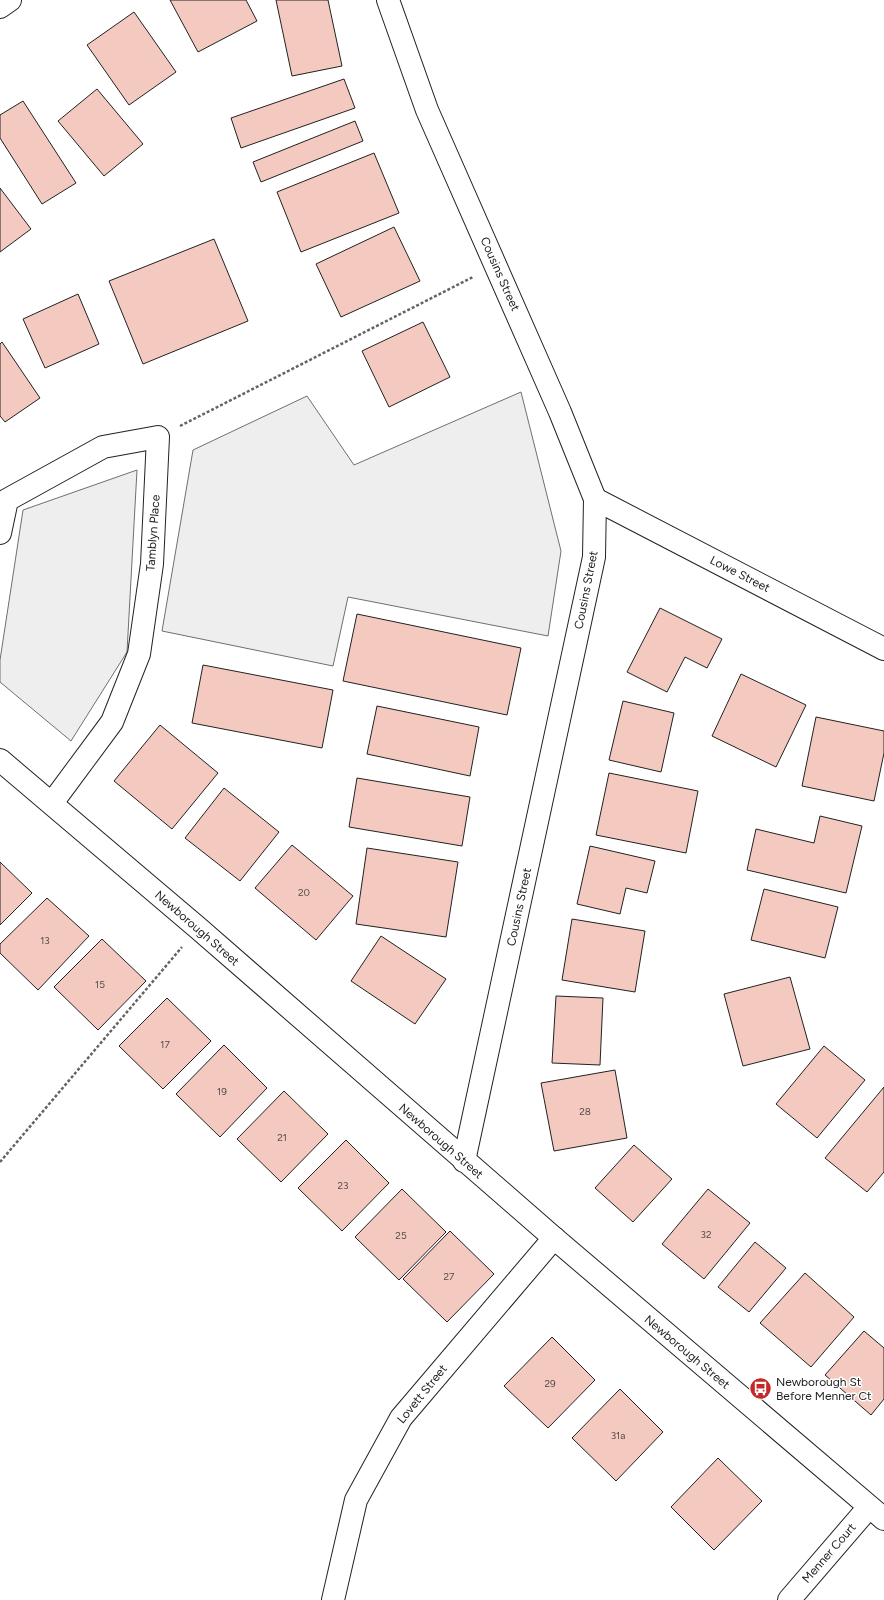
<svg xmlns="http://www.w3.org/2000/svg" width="884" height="1600" viewBox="0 0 884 1600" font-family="Figtree,sans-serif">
	<rect width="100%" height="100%" fill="#fff"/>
	<g fill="#eee" stroke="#6f6f6f">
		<path d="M521,392l40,159 -13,85 -200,-39 -15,69 -171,-35 31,-181 114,-54 47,69z"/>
		<path d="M137,470l-10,182 -56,89 -71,-59v-22l23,-150z"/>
	</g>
	<g fill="#f3c9c0" stroke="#222">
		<path d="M170,0h76l11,21 -59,31z"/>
		<path d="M276,0h52l14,66 -50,10z"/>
		<path d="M134,12l42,60 -47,33 -42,-60z"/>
		<path d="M344,79l11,29 -114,40 -10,-30z"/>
		<path d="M97,89l46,55 -39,32 -46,-55z"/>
		<path d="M23,101l53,82 -34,21 -42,-66v-23z"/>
		<path d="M355,121l8,20 -102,41 -8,-20z"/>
		<path d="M374,153l25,60 -98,39 -24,-60z"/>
		<path d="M0,188l31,41 -31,23z"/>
		<path d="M394,227l26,54 -79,36 -25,-53z"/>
		<path d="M214,239l34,82 -105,43 -34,-83z"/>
		<path d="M78,294l21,50 -54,24 -22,-49z"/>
		<path d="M423,322l27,55 -61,30 -27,-56z"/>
		<path d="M2,342l38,56 -35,24 -5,-6v-72z"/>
		<path d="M660,608l62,31 -15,29 -22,-11 -18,35 -40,-20z"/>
		<path d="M357,614l164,34 -14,67 -164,-34z"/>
		<path d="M203,665l130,25 -11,58 -130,-25z"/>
		<path d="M741,674l65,31 -30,62 -64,-31z"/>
		<path d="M623,701l51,12 -13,59 -52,-12z"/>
		<path d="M377,706l102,21 -9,49 -103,-22z"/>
		<path d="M816,717l68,14v22l-10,48 -72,-15z"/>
		<path d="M160,725l58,48 -46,56 -58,-48z"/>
		<path d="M609,773l89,18 -12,62 -90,-18z"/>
		<path d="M357,778l113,19 -8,49 -113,-19z"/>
		<path d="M224,788l55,44 -39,49 -55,-43z"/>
		<path d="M820,816l42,10 -16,67 -99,-23 9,-41 58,14z"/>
		<path d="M292,845l61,51 -37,44 -61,-52z"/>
		<path d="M590,846l65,15 -8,32 -21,-5 -6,26 -43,-10z"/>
		<path d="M367,848l91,14 -12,75 -90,-13z"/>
		<path d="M0,862l32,31 -32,32z"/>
		<path d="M764,889l74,18 -13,51 -74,-18z"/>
		<path d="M47,898l42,38 -51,54 -38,-37v-9z"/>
		<path d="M572,919l73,12 -10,61 -73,-12z"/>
		<path d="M381,936l65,43 -31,45 -64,-43z"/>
		<path d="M102,939l44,42 -48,49 -44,-43z"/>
		<path d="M790,977l20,72 -67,17 -19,-72z"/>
		<path d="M556,996l47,2 -3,67 -48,-2z"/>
		<path d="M167,998l44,43 -48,48 -44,-43z"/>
		<path d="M224,1045l43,43 -47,49 -44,-43z"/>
		<path d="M824,1046l41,34 -48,58 -41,-34z"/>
		<path d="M615,1070l12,68 -73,13 -13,-68z"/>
		<path d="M884,1087v85l-17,20 -42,-34z"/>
		<path d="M284,1091l44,43 -47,48 -44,-43z"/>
		<path d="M346,1140l43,43 -47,48 -44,-43z"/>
		<path d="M634,1145l38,34 -39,43 -38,-34z"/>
		<path d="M402,1189l44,43 -47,48 -44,-43z"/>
		<path d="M708,1189l42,34 -46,56 -42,-35z"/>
		<path d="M450,1231l44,43 -47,48 -44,-43z"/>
		<path d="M755,1242l31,26 -37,44 -31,-25z"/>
		<path d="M805,1273l49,44 -43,50 -51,-44z"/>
		<path d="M864,1331l20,17v51l-13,16 -46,-40z"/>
		<path d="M552,1337l43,43 -47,48 -44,-42z"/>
		<path d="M620,1389l43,43 -47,49 -44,-43z"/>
		<path d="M718,1458l44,43 -48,49 -43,-43z"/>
	</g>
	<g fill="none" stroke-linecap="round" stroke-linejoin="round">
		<defs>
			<g id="minor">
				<path d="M388,0l39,110 133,302 35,87 -1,58 -130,604"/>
				<path d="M0,7l10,-7"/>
				<path d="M595,499l289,150"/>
				<path d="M0,533l7,-33 96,-53 55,-10 -6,127 -13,90 -27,68 -60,81"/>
				<path d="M0,760l198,168 356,310 330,281"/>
				<path d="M333,1600l23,-100 45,-82 153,-180"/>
				<path d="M789,1600l80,-93"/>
			</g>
		</defs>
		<use href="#minor" stroke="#222" stroke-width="24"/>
		<g stroke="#646464" stroke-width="2.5" stroke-dasharray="3 2" stroke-linecap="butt">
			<path d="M180,426l293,-149"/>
			<path d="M0,1162l182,-215"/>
		</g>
		<use href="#minor" stroke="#fff" stroke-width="22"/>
	</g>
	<defs>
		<symbol id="bus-disc" viewBox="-11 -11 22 22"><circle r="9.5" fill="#c62828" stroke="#fff"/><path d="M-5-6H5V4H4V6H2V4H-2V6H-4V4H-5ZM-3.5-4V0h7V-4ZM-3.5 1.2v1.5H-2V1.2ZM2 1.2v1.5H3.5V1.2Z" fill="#fff"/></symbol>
	</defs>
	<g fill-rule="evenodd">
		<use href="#bus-disc" x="748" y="1376" width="25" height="25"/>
	</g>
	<g text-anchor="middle" stroke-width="3" stroke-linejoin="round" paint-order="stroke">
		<g font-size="10" fill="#564c4a">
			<text x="304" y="896">20</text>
			<text x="45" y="944">13</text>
			<text x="100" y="988">15</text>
			<text x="165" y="1048">17</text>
			<text x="222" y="1095">19</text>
			<text x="585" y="1115">28</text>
			<text x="282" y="1141">21</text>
			<text x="343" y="1189">23</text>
			<text x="706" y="1238">32</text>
			<text x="401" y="1239">25</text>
			<text x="449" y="1280">27</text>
			<text x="550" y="1387">29</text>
			<text x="618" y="1439">31a</text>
		</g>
		<g font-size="12" fill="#222" stroke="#fff">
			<text transform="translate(500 274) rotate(66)" y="4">Cousins Street</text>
			<text transform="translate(153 533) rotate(-86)" y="4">Tamblyn Place</text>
			<text transform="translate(740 574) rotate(27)" y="4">Lowe Street</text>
			<text transform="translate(586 590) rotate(-79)" y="4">Cousins Street</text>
			<text transform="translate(519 907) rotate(-78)" y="4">Cousins Street</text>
			<text transform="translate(197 928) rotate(41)" y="4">Newborough Street</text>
			<text transform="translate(441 1141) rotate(41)" y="4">Newborough Street</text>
			<text transform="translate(687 1352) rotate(40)" y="4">Newborough Street</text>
			<text transform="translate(422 1394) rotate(-51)" y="4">Lovett Street</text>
			<text transform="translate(829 1553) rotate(-49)" y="4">Menner Court</text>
		</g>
		<g font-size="12" fill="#222" stroke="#fff" text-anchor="start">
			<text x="776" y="1386">Newborough St<tspan x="776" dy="14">Before Menner Ct</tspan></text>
		</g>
	</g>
</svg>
